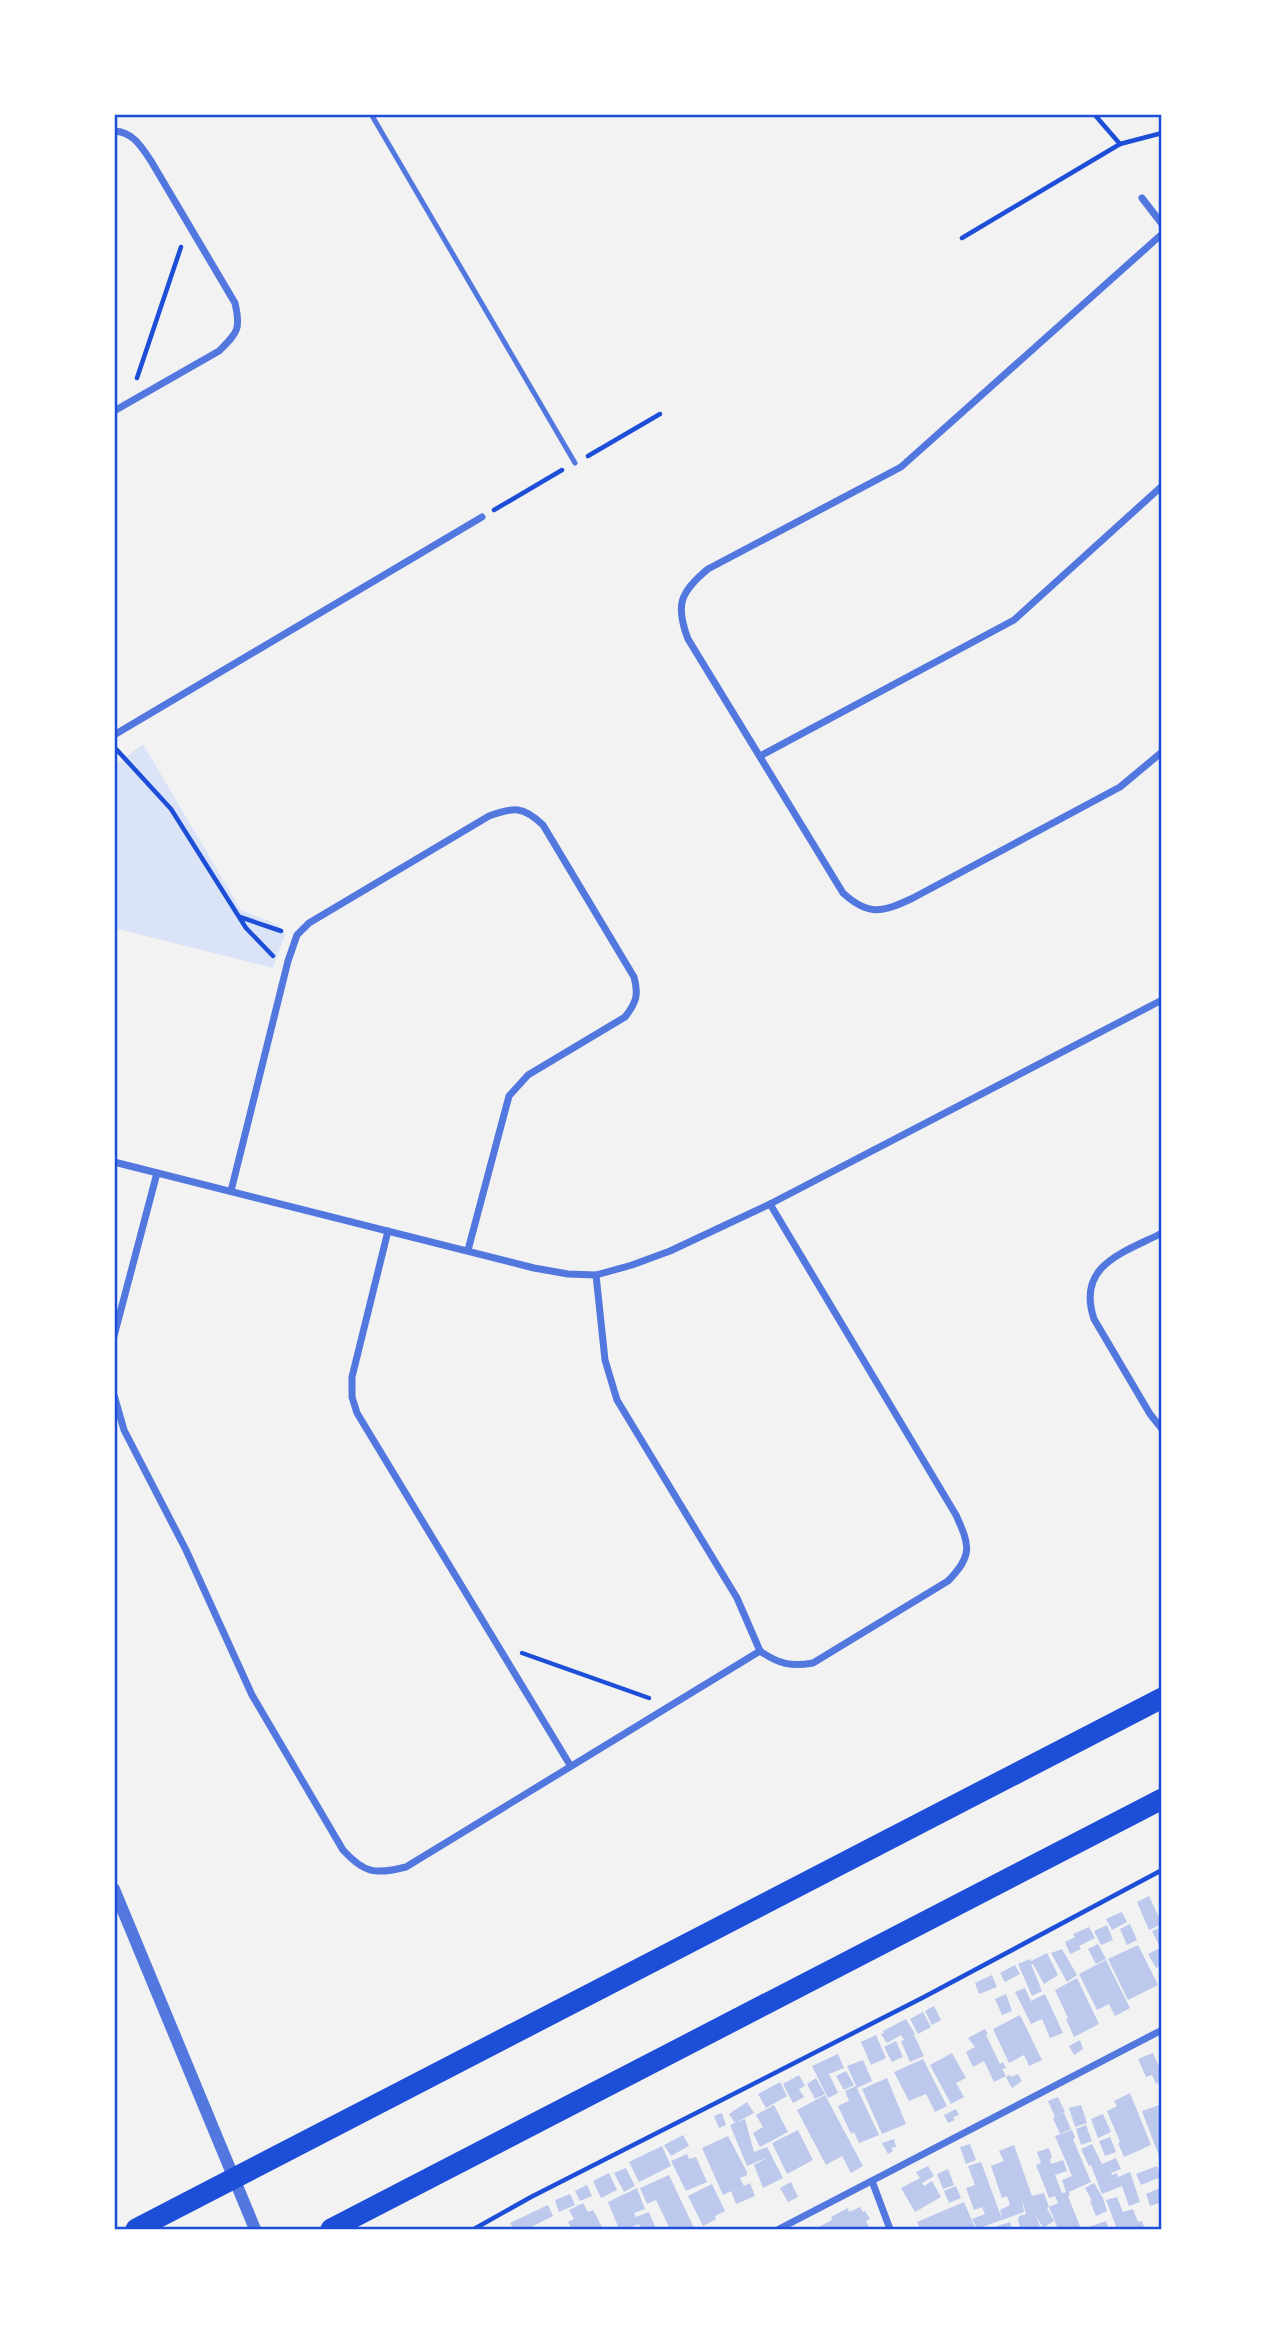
<svg xmlns="http://www.w3.org/2000/svg" width="1276" height="2343" viewBox="0 0 1276 2343" font-family="Bitter,serif">
	<rect width="100%" height="100%" fill="#f2f2f2"/>
	<path fill="#dbe4f7" d="M143,744l98,166 38,15 6,9 -12,34 -159,-40v-162z"/>
	<g fill="#bdc9ec">
		<path d="M1149,1896l13,28 -13,6 -12,-28z"/>
		<path d="M1122,1912l5,10 -15,8 -6,-11z"/>
		<path d="M1130,1924l7,16 -10,5 -7,-16z"/>
		<path d="M1107,1925l6,15 -12,5 -7,-14z"/>
		<path d="M1089,1927l6,11 -16,8 2,3 -11,5 -5,-12 10,-5 -2,-3z"/>
		<path d="M1162,1927v19l-2,1 -8,-16z"/>
		<path d="M1098,1944l8,15 -10,5 -8,-15z"/>
		<path d="M1138,1945l20,40 -30,15 -20,-41z"/>
		<path d="M1162,1947v18l-6,3 -8,-14z"/>
		<path d="M1062,1949l15,26 -10,7 -16,-29z"/>
		<path d="M1047,1953l11,22 -14,9 -11,-20h-2l11,27 -10,5 -14,-32 12,-5 1,2z"/>
		<path d="M1106,1960l24,48 -15,8 -6,-12 -12,6 -18,-36z"/>
		<path d="M1015,1965l5,9 -15,8 -5,-9z"/>
		<path d="M992,1975l5,12 -18,7 -4,-11z"/>
		<path d="M1077,1978l22,46 -25,13 -8,-18 2,-1 -13,-28z"/>
		<path d="M1025,1988l6,13 14,-7 18,39 -13,5 -8,-19 -11,5 -16,-32z"/>
		<path d="M1006,1994l6,17 -10,4 -7,-16z"/>
		<path d="M934,2006l7,14 -9,5 -7,-14z"/>
		<path d="M923,2012l8,15 -13,7 -8,-15z"/>
		<path d="M1020,2015l22,45 -13,6 -5,-11 -15,8 -16,-34z"/>
		<path d="M906,2019l9,15 -8,4 7,-3 10,21 -14,6 -9,-21 3,-1 -3,-5 -14,8 -6,-9 3,-1 -1,-2z"/>
		<path d="M985,2029l3,5 -2,1 14,29 3,-2 3,6 -4,1 4,7 -12,6 -10,-21 -11,6 -7,-15 9,-5 -7,-9z"/>
		<path d="M876,2035l10,23 -15,7 -10,-23z"/>
		<path d="M1080,2040l3,9 -9,6 -5,-9z"/>
		<path d="M896,2041l7,16 -11,5 -8,-15z"/>
		<path d="M952,2053l14,25 -10,5 8,14 -13,7 -21,-39z"/>
		<path d="M1153,2053l9,20v8l-6,3 -4,-9 -6,2 -8,-18z"/>
		<path d="M838,2054l6,14 -15,6 9,19 -10,5 -16,-32z"/>
		<path d="M923,2059l24,47 -12,6 -9,-18 -17,7 -15,-29z"/>
		<path d="M863,2060l9,21 -15,7 -10,-22z"/>
		<path d="M846,2071l8,14 -10,5 -8,-14z"/>
		<path d="M1018,2074l4,7 -10,7 -6,-11 4,-2 1,2z"/>
		<path d="M799,2075l6,11 -6,3 5,8 -11,6 -10,-19z"/>
		<path d="M816,2078l9,16 -10,5 -8,-15z"/>
		<path d="M887,2078l19,46 -24,10 -20,-45z"/>
		<path d="M780,2082l7,14 -21,12 -8,-14z"/>
		<path d="M856,2086l23,49 -20,8 -5,-11 -3,2 -13,-28 11,-5 -4,-10z"/>
		<path d="M1130,2093l21,52 -27,12 -6,-14 2,-1 -13,-31 10,-5 -3,-5z"/>
		<path d="M825,2095l38,71 -12,7 -9,-17 -16,9 -29,-55z"/>
		<path d="M1058,2097l7,15 -10,5 -7,-16z"/>
		<path d="M747,2102l7,11 -19,10 -6,-9z"/>
		<path d="M1162,2104v60l-20,-53z"/>
		<path d="M774,2105l14,27 -28,15 -7,-14 10,-6 -7,-12z"/>
		<path d="M1081,2105l6,18 -12,4 -6,-19z"/>
		<path d="M956,2109l3,6 -6,2 2,3 -7,3 -4,-8z"/>
		<path d="M722,2113l4,12 -7,3 -5,-12z"/>
		<path d="M1064,2113l7,16 -11,5 -7,-16z"/>
		<path d="M1103,2114l8,18 -13,6 -7,-19z"/>
		<path d="M745,2119l9,33 13,-5 16,31 -20,10 -9,-23 14,-8 -21,9 -17,-41z"/>
		<path d="M1086,2125l6,16 -11,4 -5,-16z"/>
		<path d="M798,2130l15,30 -26,14 -15,-31z"/>
		<path d="M1072,2130l3,8 -2,1 18,43 -22,10 1,3 -2,1 13,33h-23l-9,-22 9,-4 -3,-7 -6,2 -13,-33 5,-2 -4,-11 12,-4 3,10 -2,1 1,5 12,-4 4,11 -12,4 7,18 4,-1 -4,-12 10,-4 -17,-40z"/>
		<path d="M683,2135l6,11 -18,10 -7,-11z"/>
		<path d="M728,2136l19,36v3l-7,3 4,8 6,-3 5,13 -19,8 -5,-13 -8,4 -21,-47z"/>
		<path d="M1110,2137l6,15 -11,4 -6,-15z"/>
		<path d="M894,2139l2,8 -5,1 2,3 -5,3 -6,-11z"/>
		<path d="M970,2144l6,16 -10,4 -6,-17z"/>
		<path d="M1092,2144l10,20 14,-6 5,11 -10,4 1,2 5,-2 1,4 12,-5 10,30 -11,4 -7,-20 -20,8 -11,-29 -2,1 -8,-17z"/>
		<path d="M1014,2145l18,51 12,-3 5,14 -2,1 7,13 -11,7 -7,-13 4,11 -7,3 -13,-2 -2,-8 1,-3 7,-2 -4,-14 2,12 -47,17 -5,-10 13,-5 -3,-7 -8,3 -8,-22 9,-3 -7,-19 13,-4 21,57 -2,-9 10,-5 -3,-9 -5,2 -11,-32 13,-5 -5,-10z"/>
		<path d="M662,2146l9,20 -32,16 -10,-20z"/>
		<path d="M687,2154l2,5 7,-2 11,25 -21,9 -15,-30z"/>
		<path d="M928,2166l6,10 -12,7 2,3 8,-5 9,16 -26,15 -14,-24 19,-10 -4,-6z"/>
		<path d="M1157,2166l4,11 -20,8 -5,-11z"/>
		<path d="M626,2168l9,18 -11,6 -10,-19z"/>
		<path d="M948,2169l6,16 -11,4 -6,-15z"/>
		<path d="M609,2173l8,17 -16,8 -8,-17z"/>
		<path d="M669,2175l25,53 -2,1h-22l-14,-29 -9,4 -7,-16z"/>
		<path d="M791,2182l7,15 -10,5 -8,-14z"/>
		<path d="M1094,2183l9,15 4,13 -11,5 -6,-15h2l-7,-13z"/>
		<path d="M712,2184l13,27 -10,5 1,3 -13,7 -15,-30z"/>
		<path d="M587,2185l5,11 -12,5 -5,-10z"/>
		<path d="M956,2186l5,12 -12,5 -5,-12z"/>
		<path d="M1162,2187v15l-12,4 -4,-12z"/>
		<path d="M637,2188l8,21 -11,4 2,4 13,-5 7,17h-15l-2,-5 -13,5h-7l-11,-27z"/>
		<path d="M570,2194l5,11 -16,7 -4,-12z"/>
		<path d="M1117,2197l6,15 10,-3 5,13 4,-1 3,8h-28l-11,-29z"/>
		<path d="M964,2202l11,26 -55,1 -3,-7z"/>
		<path d="M583,2203l5,9 5,-2 10,19h-31l-4,-7 6,-3 -5,-9z"/>
		<path d="M548,2205l5,11 -26,13h-13l-4,-6z"/>
		<path d="M860,2207l3,5 2,-1 5,8 -4,2 4,8h-55l17,-9 -1,-3 17,-9 1,4z"/>
		<path d="M1106,2221l3,8h-26z"/>
		<path d="M1010,2222l2,7h-14l-1,-3z"/>
	</g>
	<g fill="none" stroke-linecap="round" stroke-linejoin="round">
		<g stroke="#1d4ed8" stroke-width="4.5">
			<path d="M1094,114l26,30"/>
			<path d="M962,238l158,-94 42,-11"/>
			<path d="M137,378l44,-131"/>
			<path d="M588,456l72,-42"/>
			<path d="M494,510l68,-40"/>
			<path d="M117,750l54,59 75,119 27,28"/>
			<path d="M240,917l41,14"/>
			<path d="M522,1653l127,45"/>
			<path d="M474,2229l57,-32 393,-200 238,-127"/>
		</g>
		<path stroke="#5277de" stroke-width="5" d="M371,114l204,349"/>
		<g stroke="#5277de" stroke-width="7">
			<path d="M114,131c19,1 27,15 37,30l84,142c6,26 3,29 -16,48l-105,60"/>
			<path d="M1142,198l20,26"/>
			<path d="M1162,234l-261,233 -193,102c-28,23 -33,36 -20,70l155,254c26,24 40,19 70,5l207,-111 42,-35"/>
			<path d="M114,735l368,-218"/>
			<path d="M760,756l254,-136 148,-134"/>
			<path d="M114,1162l420,106 34,6 28,1 36,-10 38,-14 100,-47 392,-204"/>
			<path d="M231,1191l57,-230 9,-26 12,-12 180,-107c25,-9 34,-10 54,9l91,152c5,18 2,26 -9,40l-97,58 -19,21 -41,154"/>
			<path d="M388,1231l-36,146v20l5,16 213,352"/>
			<path d="M1162,1233c-39,20 -86,32 -68,86l56,95 12,15"/>
			<path d="M596,1275l9,85 12,40 120,198 23,53"/>
			<path d="M114,1336l43,-163"/>
			<path d="M114,1395l10,35 62,120 66,145 91,155c21,23 32,25 63,17l354,-216c19,13 31,16 53,12l135,-82c25,-26 22,-35 8,-66l-186,-311"/>
			<path d="M872,2181l18,48"/>
			<path d="M779,2229l383,-199"/>
		</g>
		<path stroke="#5277de" stroke-width="12" d="M114,1889l141,340"/>
		<g stroke="#1d4ed8" stroke-width="21">
			<path d="M136,2229l1026,-531"/>
			<path d="M331,2229l831,-430"/>
		</g>
	</g>
	<rect width="1276" height="2343" fill="none" stroke="#ffffff" stroke-width="231"/>
	<rect x="116" y="116" width="1044" height="2112" fill="none" stroke="#1d4ed8" stroke-width="2.5"/>
</svg>
